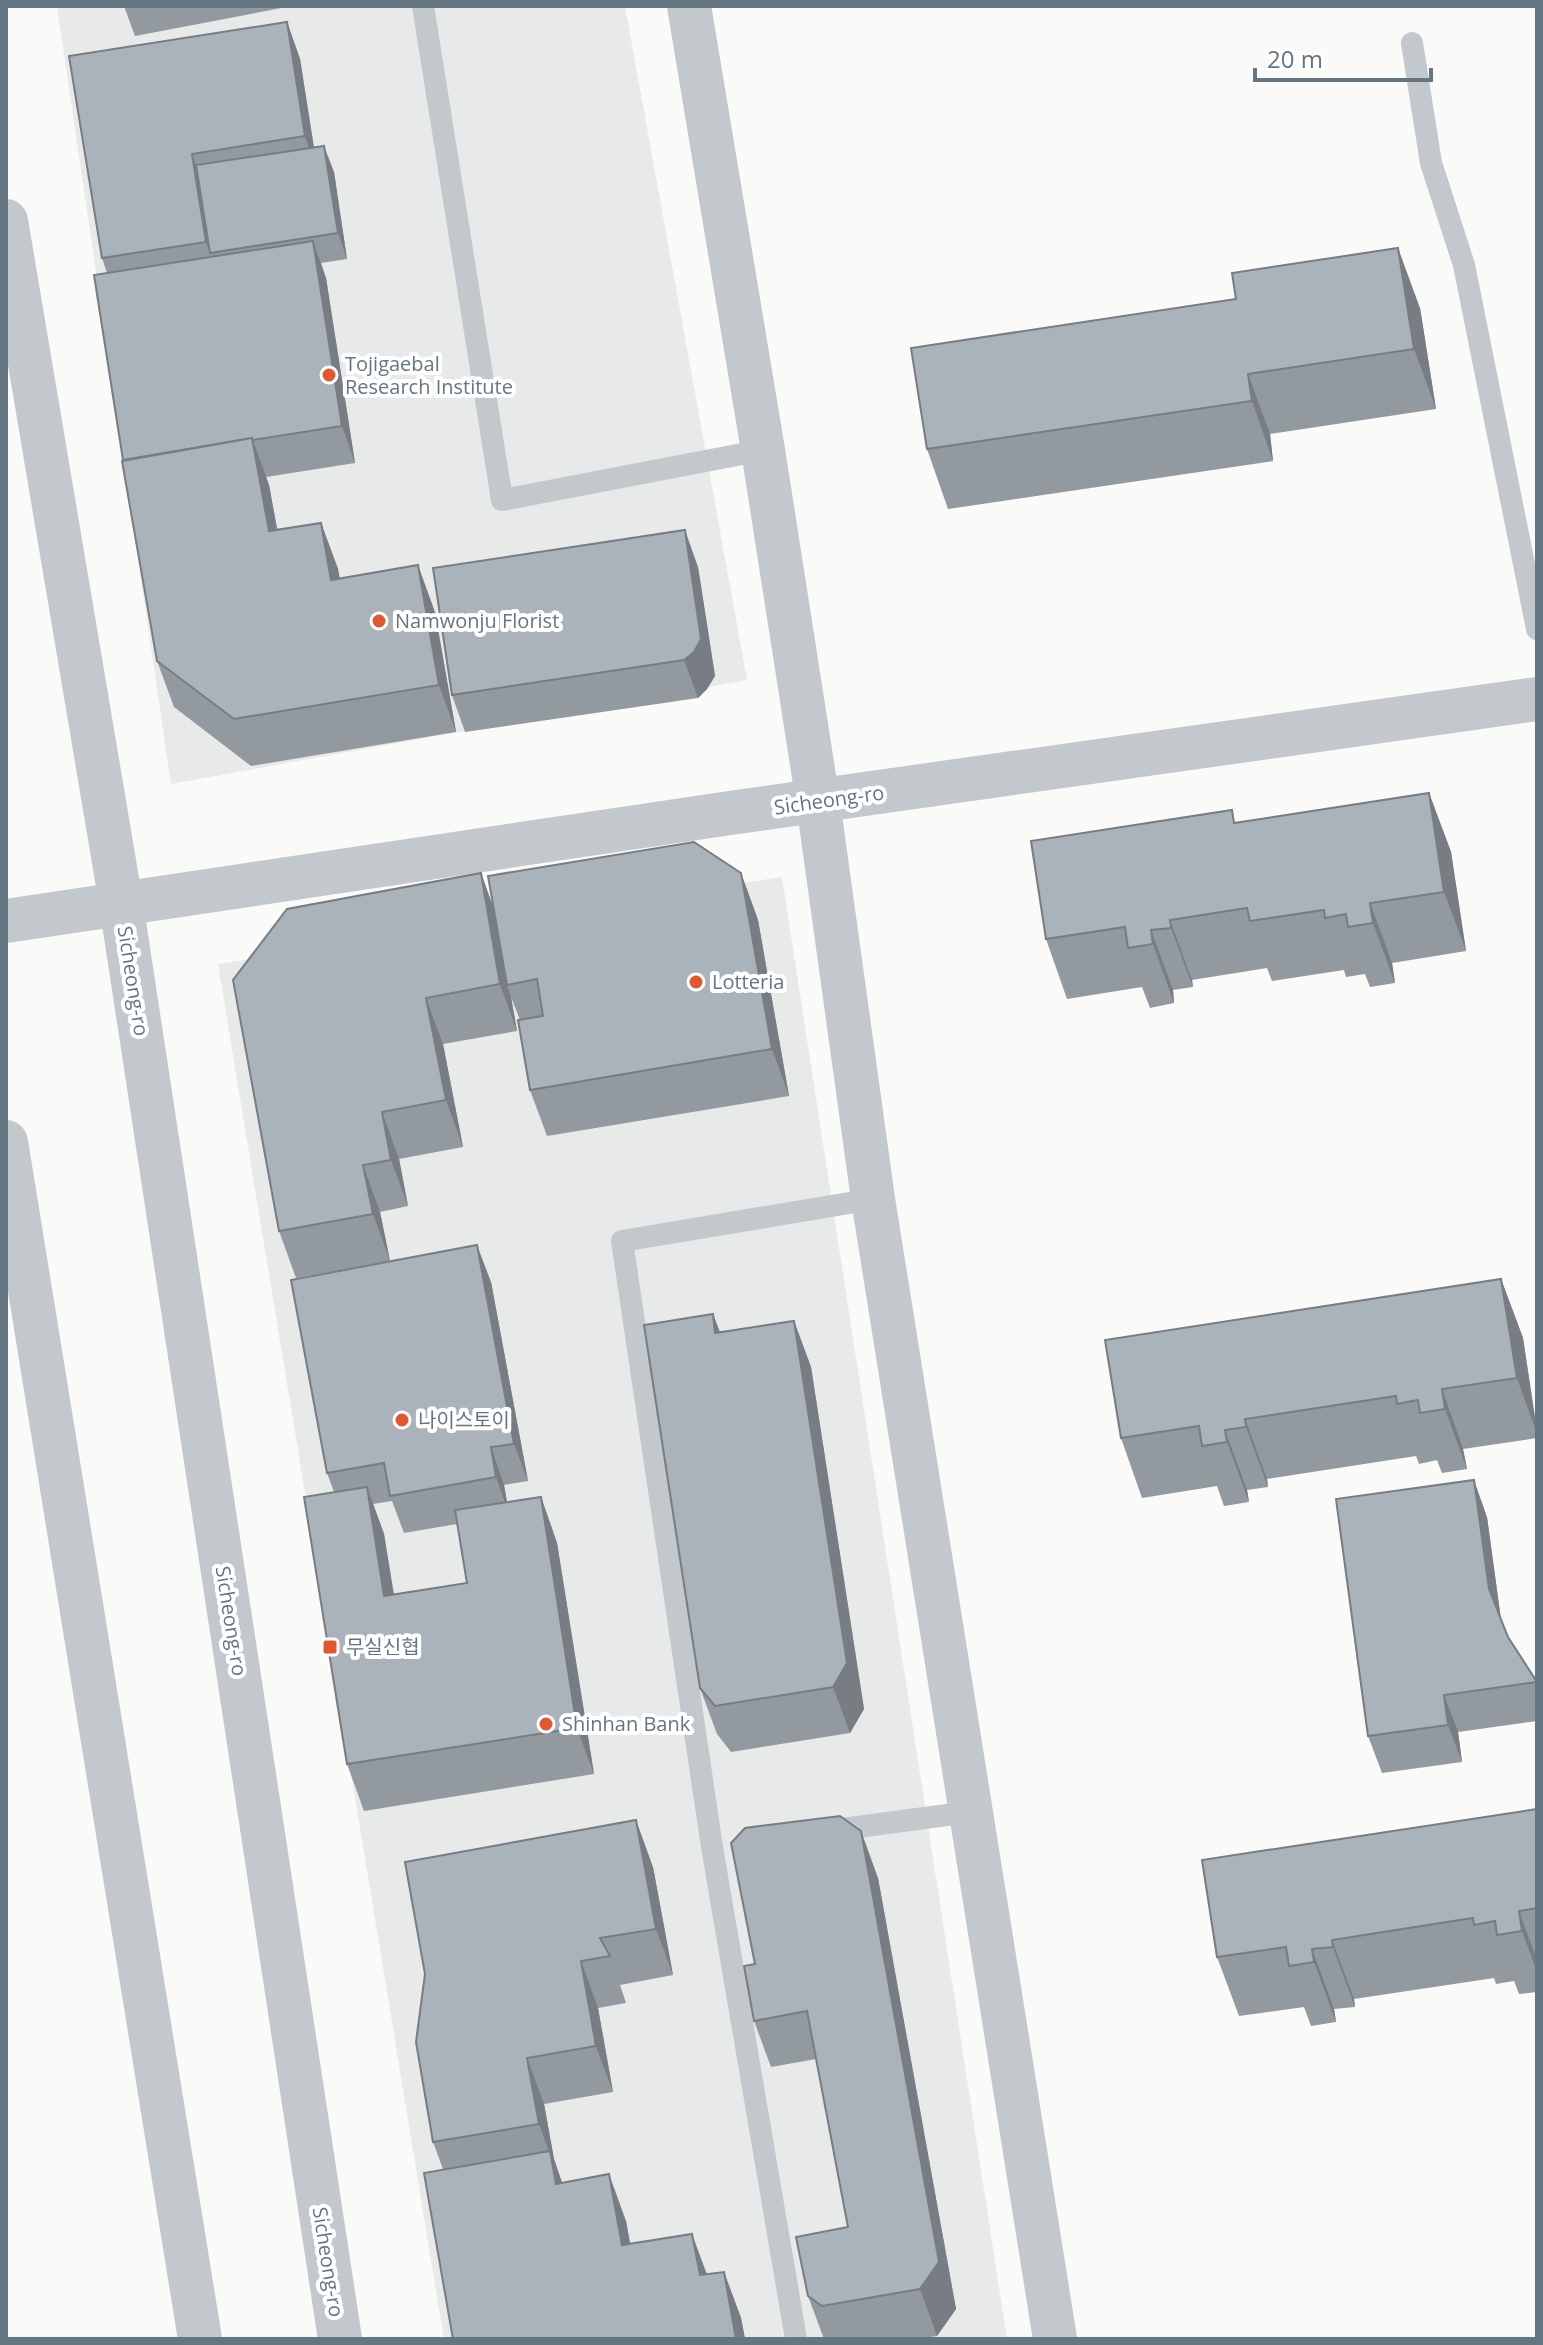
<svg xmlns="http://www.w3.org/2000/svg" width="1543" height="2345" viewBox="0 0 1543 2345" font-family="'Open Sans','Noto Sans KR',sans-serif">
	<rect width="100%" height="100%" fill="#fafaf8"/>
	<g fill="#e8e9e9">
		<path d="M57,6h568l122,674 -576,104z"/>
		<path d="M782,877l225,1462h-563l-226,-1375z"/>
	</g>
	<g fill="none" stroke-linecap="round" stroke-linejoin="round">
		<g stroke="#c3c8cc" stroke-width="22">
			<path d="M423,6l79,494 261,-50"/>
			<path d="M1412,43l19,120 33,102 73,364"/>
			<path d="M828,1831l141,-19"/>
			<path d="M796,2339l-84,-492 -90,-606 251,-42"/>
		</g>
		<path stroke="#c3c8cc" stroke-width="44" d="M689,6l74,444 55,352 55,397 182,1140"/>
		<g stroke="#c3c8cc" stroke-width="44">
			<path d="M6,221l115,682 219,1436"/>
			<path d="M6,921l724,-108 807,-114"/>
			<path d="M6,1142l194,1197"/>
		</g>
	</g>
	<g fill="#929a9f" fill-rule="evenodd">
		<path d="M124,6h168l-157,30z"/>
		<path d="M287,22l13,37 14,88 20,25 13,87 -26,4 5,15 29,185 -89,14 3,8 8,44 44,-6 17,46 2,10 95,33 21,120 -205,34 -77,-59 -17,-46 -33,-200 -17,-188 -5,-15z"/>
		<path d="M1420,308l16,101 -166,25 3,27 -325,48 -21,-60z"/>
		<path d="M698,567l17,109 -8,13 -9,9 -233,34 -13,-37z"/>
		<path d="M1429,793l22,59 15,99 -74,12 3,20 -25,4 -5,-13 -19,3 -2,-7 -72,11 -5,-13 -75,12 1,7 -20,3 1,13 -24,5 -8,-21 -75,12 -21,-60 191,-116z"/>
		<path d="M481,873l13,38 247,-38 17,47 31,176 -242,40 -17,-46 -10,-70 -9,-23 6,34 -74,13 20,103 -64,12 9,47 -28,6 10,49 -94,17 -17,-47z"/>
		<path d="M1501,1279l22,59 14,91v9l-74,11 4,20 -25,4 -5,-13 -18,4 -3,-8 -149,23 1,8 -21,3 2,12 -25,4 -7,-20 -75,12 -21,-60z"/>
		<path d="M491,1282l37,199 -24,4 3,17 34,-5 16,46 37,231 -230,37 -17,-47 -13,-272 -7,-19zM392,1501l12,32 53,-9 10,59 -73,11 -10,-60 -11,-30z"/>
		<path d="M713,1314l7,18 74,-11 17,46 53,342 -14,24 -119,19 -14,-18 -17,-46z"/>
		<path d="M1487,1517l14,103 7,17 29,44v40l-79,11 4,30 -80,11 -14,-37z"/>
		<path d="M1537,1809v183l-18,2 -5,-13 -18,3 -2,-6 -140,21 1,8 -21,2 2,13 -25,4 -7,-19 -65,9 -22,-59z"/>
		<path d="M653,1867l20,108 -53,10 6,18 -28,5 15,84 -69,12 10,55 8,24 64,38 4,23 77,30 17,-2 17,46 4,21h-292l-10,-170 -10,-27z"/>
		<path d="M878,1878l78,431 -19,27 -19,3h-94l-16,-43 40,-69 -32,-168 -45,8 -17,-46 1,-57z"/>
	</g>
	<g fill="#777d82">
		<path d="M287,22l13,37 18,115 -13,-38z"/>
		<path d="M324,146l10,26 13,87 -9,-26z"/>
		<path d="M192,154l13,37 5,62 -4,-11z"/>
		<path d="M313,241l13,37 29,185 -13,-37z"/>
		<path d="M1398,248l22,60 16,101 -22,-60z"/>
		<path d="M1248,374l22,60 3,27 -21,-60z"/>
		<path d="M252,438l17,47 17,92 -17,-46z"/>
		<path d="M321,523l17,46 10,58 -17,-47z"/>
		<path d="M685,530l13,37 17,109 -8,13 -9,9 -14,-38z"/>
		<path d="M418,565l17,47 21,120 -17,-47z"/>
		<path d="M1429,793l22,59 15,99 -22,-59z"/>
		<path d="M481,873l17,47 9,65 4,12 6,34 -17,-47z"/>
		<path d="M741,873l17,47 31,176 -17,-47z"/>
		<path d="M1370,903l22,60 3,20 -22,-60z"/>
		<path d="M1170,920l22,60 1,7 -22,-59z"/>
		<path d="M1151,930l22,60 1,13 -21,-59z"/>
		<path d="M426,998l17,46 20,103 -17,-47z"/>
		<path d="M382,1112l17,47 9,47 -17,-46z"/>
		<path d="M363,1165l17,47 10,49 -17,-47z"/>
		<path d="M477,1245l14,37 37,199 -14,-37z"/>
		<path d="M1501,1279l22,59 14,96 -20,-56z"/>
		<path d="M713,1314l17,46 -15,-27z"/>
		<path d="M794,1321l17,46 53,342 -14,24 -17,-46z"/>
		<path d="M1442,1389l21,60 4,20 -22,-60z"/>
		<path d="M1245,1419l22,60 1,8 -22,-60z"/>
		<path d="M1225,1430l22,60 2,12 -22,-60z"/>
		<path d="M491,1447l13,38 5,29 -13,-37z"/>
		<path d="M1474,1480l13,37 15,110 -13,-38z"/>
		<path d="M367,1487l17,47 17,108 -17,-46z"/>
		<path d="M541,1497l16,46 37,231 -17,-46z"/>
		<path d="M1444,1695l14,37 4,30 -14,-37z"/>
		<path d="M636,1820l17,47 20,108 -17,-46z"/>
		<path d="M861,1831l17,47 78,431 -19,27 -17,-47z"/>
		<path d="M1519,1911l18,49v12l-15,-41z"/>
		<path d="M1332,1940l22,59 1,8 -22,-60z"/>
		<path d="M1312,1949l22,60 2,13 -22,-60z"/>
		<path d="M581,1961l17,47 15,84 -17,-46z"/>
		<path d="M527,2058l17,46 10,55 13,38 -11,-13 -3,-21 -14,-39z"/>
		<path d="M609,2174l17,47 13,71 -17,-47z"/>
		<path d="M692,2234l17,46 -9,-5z"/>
		<path d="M724,2272l17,46 4,21h-9z"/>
	</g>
	<g fill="#aab3b9" stroke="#777d82" stroke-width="2">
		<path d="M287,22l18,114 -113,18 14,88 -104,16 -33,-202z"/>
		<path d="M324,146l14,87 -128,20 -14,-88z"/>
		<path d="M313,241l29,185 -89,14 -1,-2 -129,22 -29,-185z"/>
		<path d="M1398,248l16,101 -166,25 4,27 -325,48 -16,-101 325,-49 -4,-26z"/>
		<path d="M252,438l17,93 52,-8 10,57 87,-15 21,120 -205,34 -77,-58 -35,-200z"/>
		<path d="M685,530l16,109 -7,13 -10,8 -232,35 -19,-127z"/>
		<path d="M1429,793l15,99 -74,11 3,20 -25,4 -2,-13 -21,4 -1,-8 -74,11 -3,-13 -77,12 1,8 -20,2 2,14 -25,4 -3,-21 -79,12 -15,-98 201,-31 2,13z"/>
		<path d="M694,842l47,31 31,176 -242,41 -12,-70 25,-4 -6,-37 -30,6 -19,-109z"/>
		<path d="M481,873l19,111 -74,14 20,102 -64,12 9,48 -28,5 10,49 -94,17 -46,-251 54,-71z"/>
		<path d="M477,1245l37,199 -23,3 5,30 -106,19 -6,-33 -57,10 -36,-193z"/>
		<path d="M1501,1279l16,99 -75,11 3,20 -25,4 -2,-13 -21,4 -1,-8 -151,23 1,8 -21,3 2,12 -25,4 -3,-20 -78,12 -16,-98z"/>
		<path d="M713,1314l2,19 79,-12 53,342 -14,24 -118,19 -15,-18 -56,-363z"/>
		<path d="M1474,1480l15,109 19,48 29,45 -93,13 4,30 -80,11 -32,-237z"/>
		<path d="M367,1487l17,109 83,-13 -12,-73 86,-13 36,231 -230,36 -43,-267z"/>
		<path d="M1537,1809v99l-18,3 3,20 -25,4 -2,-14 -21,4 -1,-7 -141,22 1,7 -21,2 2,13 -25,4 -3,-19 -69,10 -15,-97z"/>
		<path d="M840,1816l21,15 78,431 -19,27 -98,17 -14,-10 -12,-59 52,-10 -41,-216 -53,10 -10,-55 11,-2 -24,-121 14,-15z"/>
		<path d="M636,1820l20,109 -56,9 10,18 -29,5 15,85 -69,12 12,66 -106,18 -17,-100 9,-68 -20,-112z"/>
		<path d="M550,2151l6,33 53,-10 13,71 70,-11 8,41 24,-3 12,67h-283l-29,-166z"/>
	</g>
	<g fill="#e4572e" stroke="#fff" stroke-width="3">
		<circle cx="329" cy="375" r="8"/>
		<circle cx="379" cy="621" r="8"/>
		<circle cx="696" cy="982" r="8"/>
		<circle cx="402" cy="1420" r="8"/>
		<rect x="322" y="1639" width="16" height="16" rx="4"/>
		<circle cx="546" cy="1724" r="8"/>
	</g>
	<g text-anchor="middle" stroke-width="8" stroke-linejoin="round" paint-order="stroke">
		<g font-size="20" fill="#657683" stroke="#fff" text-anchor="start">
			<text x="345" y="371">Tojigaebal<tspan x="345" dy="23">Research Institute</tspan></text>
			<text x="395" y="628">Namwonju Florist</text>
			<text x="712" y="989">Lotteria</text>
			<text x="418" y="1427">나이스토이</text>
			<text x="346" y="1654">무실신협</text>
			<text x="562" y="1731">Shinhan Bank</text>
		</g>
		<g font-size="20" fill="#657683" stroke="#fff">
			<text transform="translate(829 800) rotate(-8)" y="7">Sicheong-ro</text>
			<text transform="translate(133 981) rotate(81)" y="7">Sicheong-ro</text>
			<text transform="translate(231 1621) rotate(81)" y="7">Sicheong-ro</text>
			<text transform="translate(328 2262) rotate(81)" y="7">Sicheong-ro</text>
		</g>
	</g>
	<rect width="1543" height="2345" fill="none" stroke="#657683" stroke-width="16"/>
	<path d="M1255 68v12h176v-12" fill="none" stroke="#657683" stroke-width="4"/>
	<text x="1267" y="68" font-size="24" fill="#657683" stroke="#ffffff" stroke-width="6" paint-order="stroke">20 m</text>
</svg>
